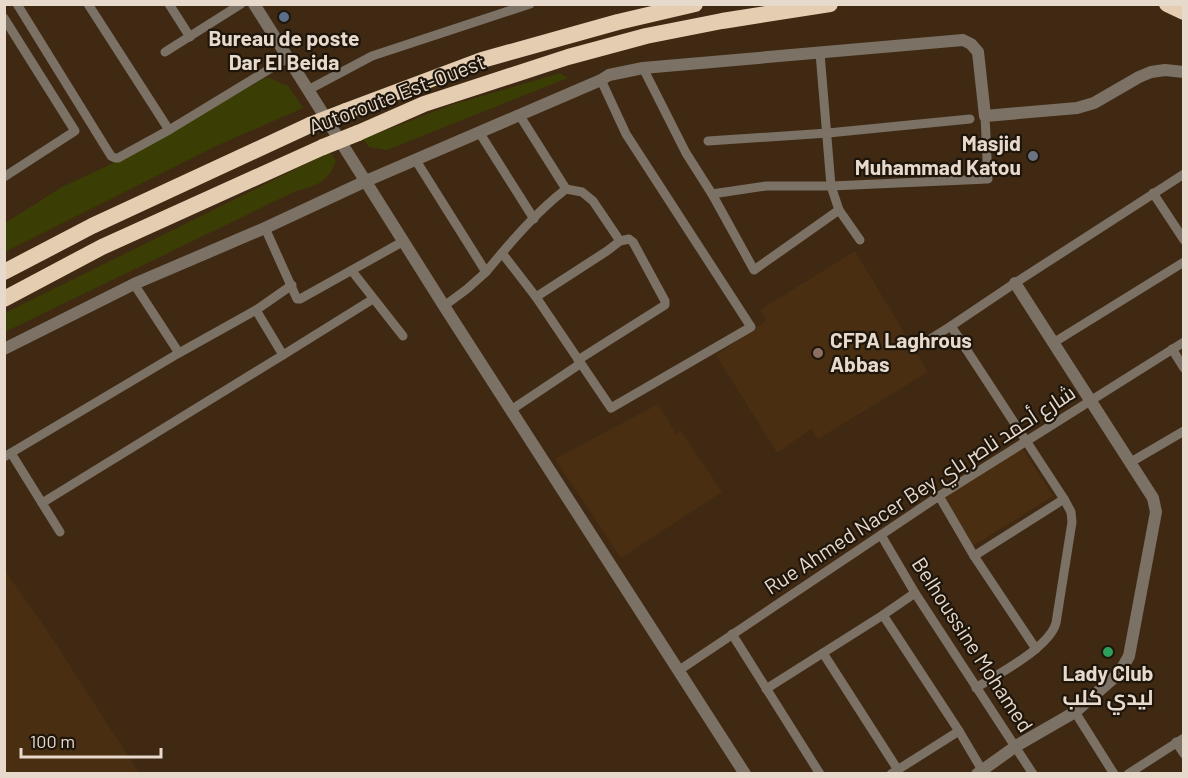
<svg xmlns="http://www.w3.org/2000/svg" width="1188" height="778" viewBox="0 0 1188 778" font-family="Barlow,Cairo,sans-serif">
	<rect width="100%" height="100%" fill="#3f2913"/>
	<g fill="#492e11">
		<path d="M855,251l73,121 -110,67 -7,-10 -34,24 -61,-98 50,-34 -6,-11z"/>
		<path d="M658,404l18,30 5,-3 41,61 -101,66 -66,-99z"/>
		<path d="M1023,449l30,47 -80,50 -29,-48z"/>
		<path d="M5,571l43,61 91,141h-134z"/>
	</g>
	<g fill="#3a3d04">
		<path d="M560,73l8,5 -181,72 -18,-3 -6,-8 88,-34z"/>
		<path d="M267,77l21,9 15,22 -87,38 -211,106v-29l57,-36 47,-22z"/>
		<path d="M330,152l6,9c-9,22 -18,24 -40,30l-291,141v-19z"/>
	</g>
	<g fill="none" stroke-linecap="round" stroke-linejoin="round">
		<g stroke="#7b7165" stroke-width="9">
			<path d="M17,4l94,152 4,2h3l51,-28 119,-72"/>
			<path d="M88,4l81,126"/>
			<path d="M169,4l21,33"/>
			<path d="M4,18l71,113 -71,46"/>
			<path d="M165,52l76,-48"/>
			<path d="M820,53l11,133 8,24 21,30"/>
			<path d="M643,68l43,85 26,41 42,76 85,-60"/>
			<path d="M308,90l64,-34 158,-52"/>
			<path d="M520,116l46,73"/>
			<path d="M479,132l55,87"/>
			<path d="M708,141l120,-8 142,-14"/>
			<path d="M415,159l71,113 -19,17 -23,17"/>
			<path d="M1153,193l31,47"/>
			<path d="M712,194l54,-8h65l157,-7 -3,-63"/>
			<path d="M265,228l32,71h3l104,-58"/>
			<path d="M502,253l34,44 75,111 140,-81 -125,-193 -25,-54"/>
			<path d="M352,271l51,65"/>
			<path d="M486,272c24,-29 50,-60 80,-83l16,3 11,9 27,40"/>
			<path d="M134,284l45,69"/>
			<path d="M536,297l71,-46 13,-10 9,-2 4,3 32,59v4l-87,55"/>
			<path d="M256,310l27,45 90,-56"/>
			<path d="M1053,343l131,-81"/>
			<path d="M919,346l32,-20"/>
			<path d="M1172,349l12,19"/>
			<path d="M511,410l69,-46"/>
			<path d="M11,453l49,79"/>
			<path d="M4,457l175,-104 77,-43 36,-25"/>
			<path d="M1131,462l53,-31"/>
			<path d="M939,496l35,60 62,93"/>
			<path d="M42,503l241,-148"/>
			<path d="M881,535l34,58 118,181"/>
			<path d="M974,556l90,-57"/>
			<path d="M883,615l76,116 23,39"/>
			<path d="M732,634l88,140"/>
			<path d="M823,653l75,117"/>
			<path d="M678,671l261,-175 245,-154"/>
			<path d="M976,688c22,-14 73,-40 80,-65l16,-101 -1,-10 -7,-13 -113,-173 64,-43 169,-109"/>
			<path d="M766,689l117,-74 32,-22"/>
			<path d="M1075,712l39,62"/>
			<path d="M1176,742l8,12"/>
			<path d="M891,774l68,-43"/>
			<path d="M1128,774l56,-36"/>
		</g>
		<g stroke="#7b7165" stroke-width="12">
			<path d="M254,4l190,302 301,468"/>
			<path d="M4,349l130,-65 131,-56 101,-47 235,-101 8,-5 34,-7 320,-28 8,4 7,8 7,64 92,-8 17,-5 45,-26 12,-5 14,-2 19,2"/>
			<path d="M977,774l39,-28 59,-34 41,-36 8,-11 5,-9 27,-144 -3,-14 -138,-215"/>
		</g>
		<g stroke="#e4cdb0" stroke-width="16">
			<path d="M1167,4l17,8"/>
			<path d="M346,111l136,-51 136,-38 77,-18"/>
			<path d="M358,133l66,-29 144,-47 78,-21 76,-15 108,-17"/>
			<path d="M4,272l88,-46 218,-101"/>
			<path d="M4,299l98,-52 221,-100"/>
		</g>
		<g stroke="#e4cdb0" stroke-width="16">
			<path d="M310,125l36,-14"/>
			<path d="M323,147l35,-14"/>
		</g>
	</g>
	<circle fill="#5c6f8a" stroke="#1e150b" stroke-width="2" cx="284" cy="17" r="6"/>
	<circle fill="#6b7280" stroke="#1e150b" stroke-width="2" cx="1033" cy="156" r="6"/>
	<circle fill="#8d6e63" stroke="#1e150b" stroke-width="2" cx="818" cy="353" r="6"/>
	<circle fill="#2e9e5b" stroke="#1e150b" stroke-width="2" cx="1108" cy="652" r="6"/>
	<g text-anchor="middle" stroke-width="4.5" stroke-linejoin="round" paint-order="stroke">
		<g font-size="21" font-weight="bold" fill="#e7d9cc" stroke="#1e150b">
			<text x="284" y="46">Bureau de poste<tspan x="284" dy="24">Dar El Beida</tspan></text>
			<text x="1021" y="151" text-anchor="end">Masjid<tspan x="1021" dy="24">Muhammad Katou</tspan></text>
			<text x="830" y="348" text-anchor="start">CFPA Laghrous<tspan x="830" dy="24">Abbas</tspan></text>
			<text x="1108" y="681">Lady Club<tspan x="1108" dy="24">ليدي كلب</tspan></text>
		</g>
		<g font-size="21" fill="#e7d9cc" stroke="#1e150b">
			<text transform="translate(397 95) rotate(-21)" y="7">Autoroute Est-Ouest</text>
			<text transform="translate(920 490) rotate(-33)" y="7">Rue Ahmed Nacer Bey شارع أحمد ناصر باي</text>
			<text transform="translate(972 645) rotate(57)" y="7">Belhoussine Mohamed</text>
		</g>
	</g>
	<rect width="1188" height="778" fill="none" stroke="#e7d9cc" stroke-width="12"/>
	<path d="M21 748v9h140v-9" fill="none" stroke="#e7d9cc" stroke-width="3"/>
	<text x="30" y="748" font-size="18" fill="#e7d9cc" stroke="#1e150b" stroke-width="4.5" paint-order="stroke">100 m</text>
</svg>
